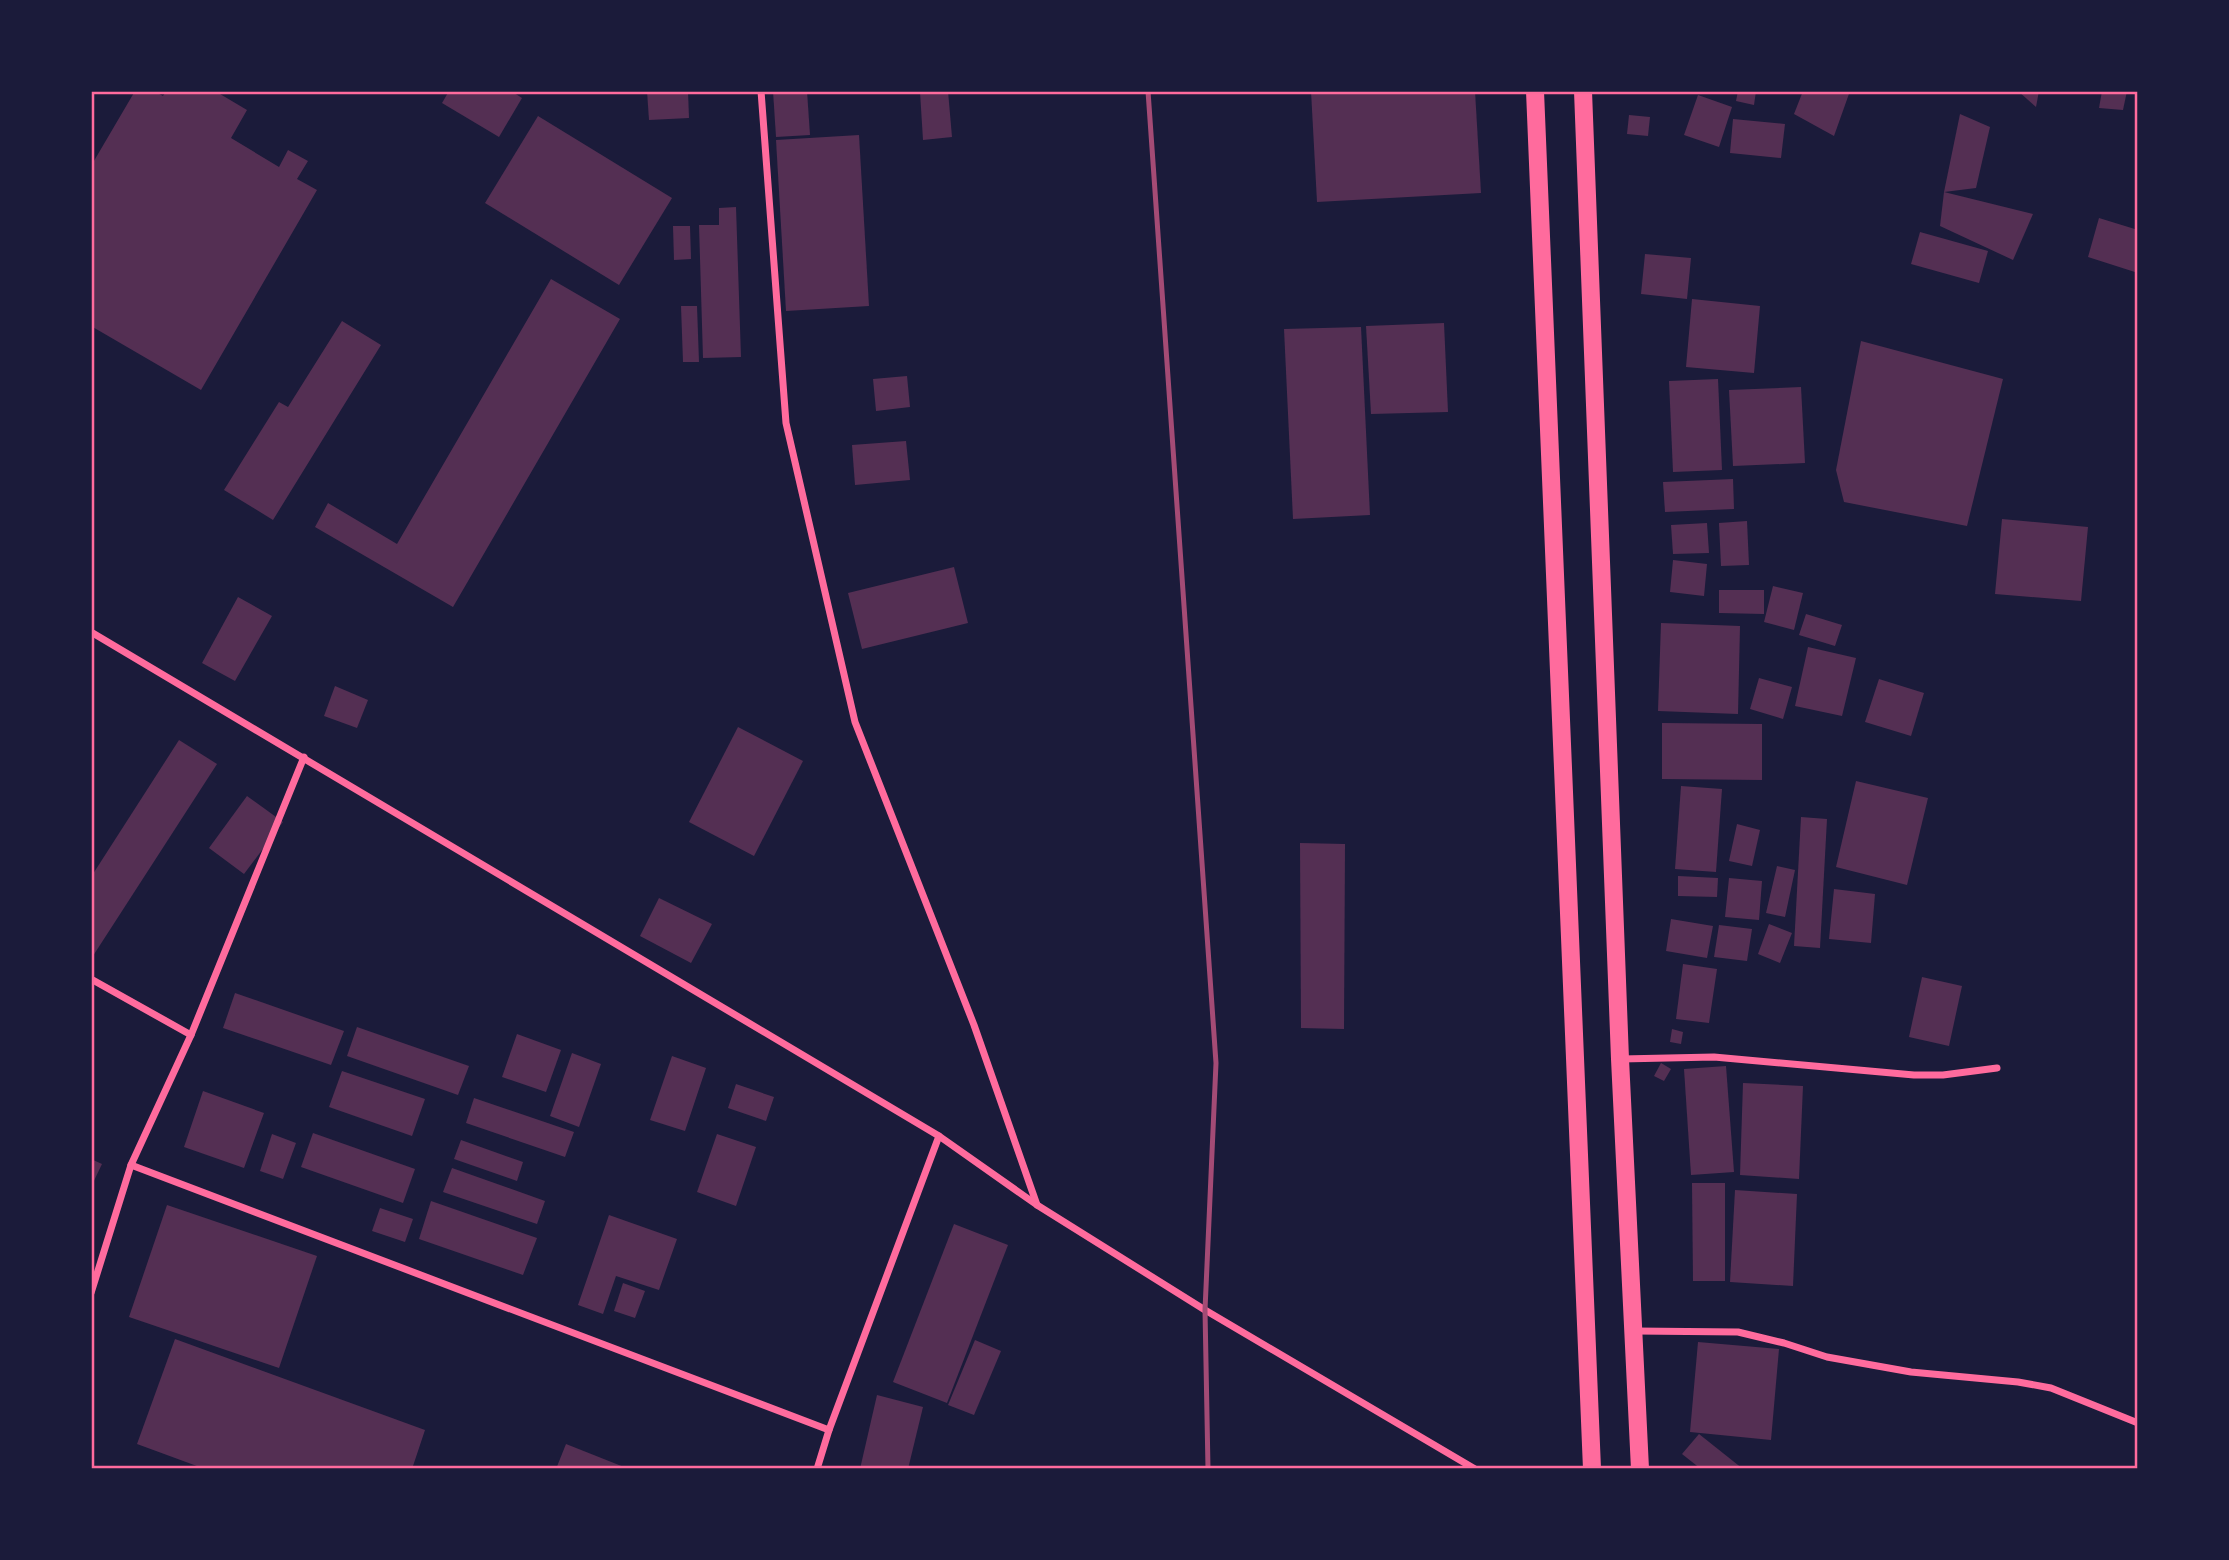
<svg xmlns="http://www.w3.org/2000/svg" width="2229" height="1560" viewBox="0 0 2229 1560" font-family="'DejaVu Sans',sans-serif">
	<rect width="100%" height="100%" fill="#1b1b3a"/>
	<g fill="#542f53">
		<path d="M135,91h19l9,5 3,-5h49l32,19 -16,28 48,29 9,-17 20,11 -11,18 20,11 -116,200 -110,-64v-160z"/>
		<path d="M449,91h62l11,7 -23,39 -57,-34z"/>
		<path d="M647,91h41l1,27 -40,2z"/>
		<path d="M773,91h34l3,44 -34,2z"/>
		<path d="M940,91h8l4,46 -29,3 -3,-48z"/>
		<path d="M1311,91h164l6,102 -164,9z"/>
		<path d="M1738,91h18l-2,14 -18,-4z"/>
		<path d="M1803,91h47l-16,45 -40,-22z"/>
		<path d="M2018,91h21l-3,16z"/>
		<path d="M2102,91h25l-4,19 -24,-2z"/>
		<path d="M1698,95l34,12 -13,40 -35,-12z"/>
		<path d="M1960,114l30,13 -14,61 -32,4z"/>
		<path d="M1629,115l21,2 -2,19 -21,-2z"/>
		<path d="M538,116l134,82 -53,87 -134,-82z"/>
		<path d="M1733,119l52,5 -4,34 -51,-5z"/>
		<path d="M859,135l10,171 -83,5 -10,-171z"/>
		<path d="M1944,192l89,22 -20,46 -73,-34z"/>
		<path d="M736,207l5,150 -38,1 -4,-133h20v-17z"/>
		<path d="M2099,218l39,12v43l-50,-16z"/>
		<path d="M673,226h17l1,33 -17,1z"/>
		<path d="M1920,232l68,19 -9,32 -68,-19z"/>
		<path d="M1645,254l46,4 -4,41 -46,-5z"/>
		<path d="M551,279l69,40 -167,288 -138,-80 13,-24 69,41z"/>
		<path d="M1692,299l68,7 -6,67 -68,-6z"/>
		<path d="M681,306h16l2,56h-16z"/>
		<path d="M342,321l39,24 -108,175 -49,-30 55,-88 9,5z"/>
		<path d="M1444,323l4,89 -77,2 -5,-88z"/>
		<path d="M1361,327l9,188 -77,4 -9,-190z"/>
		<path d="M1861,341l142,38 -36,147 -123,-24 -8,-32z"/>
		<path d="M907,376l3,31 -34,4 -3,-32z"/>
		<path d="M1718,379l4,91 -49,2 -4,-91z"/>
		<path d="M1801,387l4,76 -72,3 -4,-76z"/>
		<path d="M906,441l4,39 -55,5 -3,-40z"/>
		<path d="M1733,479l1,30 -69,3 -2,-30z"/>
		<path d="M2002,519l86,8 -7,74 -86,-7z"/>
		<path d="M1747,521l2,44 -28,1 -2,-43z"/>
		<path d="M1707,523l2,30 -36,1 -2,-29z"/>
		<path d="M1673,560l34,4 -3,32 -34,-4z"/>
		<path d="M954,567l14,56 -106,26 -14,-56z"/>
		<path d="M1773,586l30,7 -9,37 -30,-8z"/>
		<path d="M1719,590h45v24l-45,-1z"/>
		<path d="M238,597l34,19 -37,65 -33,-18z"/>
		<path d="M1806,614l36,11 -7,21 -36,-11z"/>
		<path d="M1661,623l79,3 -2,88 -80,-3z"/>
		<path d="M1808,647l48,11 -14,58 -47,-10z"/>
		<path d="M1759,678l33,9 -9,32 -33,-10z"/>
		<path d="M1879,679l45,14 -13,43 -46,-14z"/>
		<path d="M335,686l33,14 -11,28 -33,-12z"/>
		<path d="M1662,723l100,1v56l-100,-1z"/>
		<path d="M738,727l65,34 -49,95 -65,-34z"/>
		<path d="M179,740l38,24 -126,195v-82z"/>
		<path d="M1856,781l72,17 -21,87 -71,-18z"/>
		<path d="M1681,786l41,3 -6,83 -41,-3z"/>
		<path d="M247,796l36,26 -39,52 -35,-26z"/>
		<path d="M1801,817l26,2 -7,129 -26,-2z"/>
		<path d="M1737,824l23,6 -8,36 -23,-5z"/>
		<path d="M1300,843l45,1 -1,185 -43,-1z"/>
		<path d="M1777,866l18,4 -10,47 -19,-4z"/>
		<path d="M1678,876l40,2 -1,19 -39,-1z"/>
		<path d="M1729,878l33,3 -3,39 -34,-3z"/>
		<path d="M1834,889l41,5 -4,49 -42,-4z"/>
		<path d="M659,898l53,26 -21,39 -51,-27z"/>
		<path d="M1671,919l42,7 -6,32 -41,-7z"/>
		<path d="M1769,924l23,9 -12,30 -22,-9z"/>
		<path d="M1719,925l33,4 -5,32 -33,-4z"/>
		<path d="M1683,964l34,5 -8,54 -33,-4z"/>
		<path d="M1922,977l40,9 -13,60 -40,-9z"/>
		<path d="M235,993l109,38 -13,34 -108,-37z"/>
		<path d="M357,1027l112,39 -11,29 -111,-39z"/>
		<path d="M1672,1029l11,3 -2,12 -11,-2z"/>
		<path d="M517,1034l44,16 -15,42 -44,-15z"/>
		<path d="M572,1053l29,11 -22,63 -29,-11z"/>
		<path d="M672,1056l34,12 -21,63 -35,-11z"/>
		<path d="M1661,1063l10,6 -7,12 -10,-5z"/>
		<path d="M1726,1066l8,106 -43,3 -7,-106z"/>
		<path d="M342,1071l83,28 -13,37 -83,-29z"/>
		<path d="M1743,1083l60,3 -4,93 -59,-4z"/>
		<path d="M736,1084l38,13 -8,24 -38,-13z"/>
		<path d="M203,1091l61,22 -20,55 -60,-21z"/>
		<path d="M474,1098l100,34 -9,25 -99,-34z"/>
		<path d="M313,1133l102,36 -12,34 -102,-36z"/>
		<path d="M272,1134l24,9 -13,36 -23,-8z"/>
		<path d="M717,1134l39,13 -20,59 -39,-14z"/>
		<path d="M461,1140l62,22 -6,19 -63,-22z"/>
		<path d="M91,1159l11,5 -11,23z"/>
		<path d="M452,1168l93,33 -8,23 -94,-32z"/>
		<path d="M1692,1183h33v98h-32z"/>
		<path d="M1735,1190l62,4 -4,92 -63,-4z"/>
		<path d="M431,1201l106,37 -14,37 -104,-36z"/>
		<path d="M167,1205l150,51 -38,112 -150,-51z"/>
		<path d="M380,1208l33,11 -8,23 -33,-11z"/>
		<path d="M609,1215l68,24 -18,51 -43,-14 -13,38 -25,-9z"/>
		<path d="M954,1224l54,21 -61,158 -54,-21z"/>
		<path d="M623,1283l22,8 -10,27 -21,-7z"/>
		<path d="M175,1339l250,91 -13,39h-207l-68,-25z"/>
		<path d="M975,1340l26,11 -27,64 -26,-10z"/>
		<path d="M1698,1342l81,7 -8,91 -81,-8z"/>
		<path d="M877,1395l46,12 -15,62h-48z"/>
		<path d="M1699,1434l44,35h-42l-19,-15z"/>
		<path d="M566,1444l63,25h-73z"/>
	</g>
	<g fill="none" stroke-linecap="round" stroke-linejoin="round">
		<g stroke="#ff6b9d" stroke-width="7">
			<path d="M761,91l25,332 69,299 119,303 63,180"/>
			<path d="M91,632l848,504 98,69 168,105 270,159"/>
			<path d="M91,979l100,56"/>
			<path d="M1621,1059l93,-2 200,18h29l54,-7"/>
			<path d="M131,1165l698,265"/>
			<path d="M91,1293l40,-128 60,-130 113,-278"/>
			<path d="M1636,1331l102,1 46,11 43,14 84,15 107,10 33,6 87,35"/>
			<path d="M817,1469l12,-39 110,-294"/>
		</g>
		<g stroke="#ff6b9d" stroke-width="18">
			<path d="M1535,91l57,1378"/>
			<path d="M1583,91l37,968 20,410"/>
		</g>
		<path stroke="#a44b75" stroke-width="5" d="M1148,91l68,972 -11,247 3,159"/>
	</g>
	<rect width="2229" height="1560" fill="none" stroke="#1b1b3a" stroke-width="186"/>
	<rect x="93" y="93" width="2043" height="1374" fill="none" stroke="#ff6b9d" stroke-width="2.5"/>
</svg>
